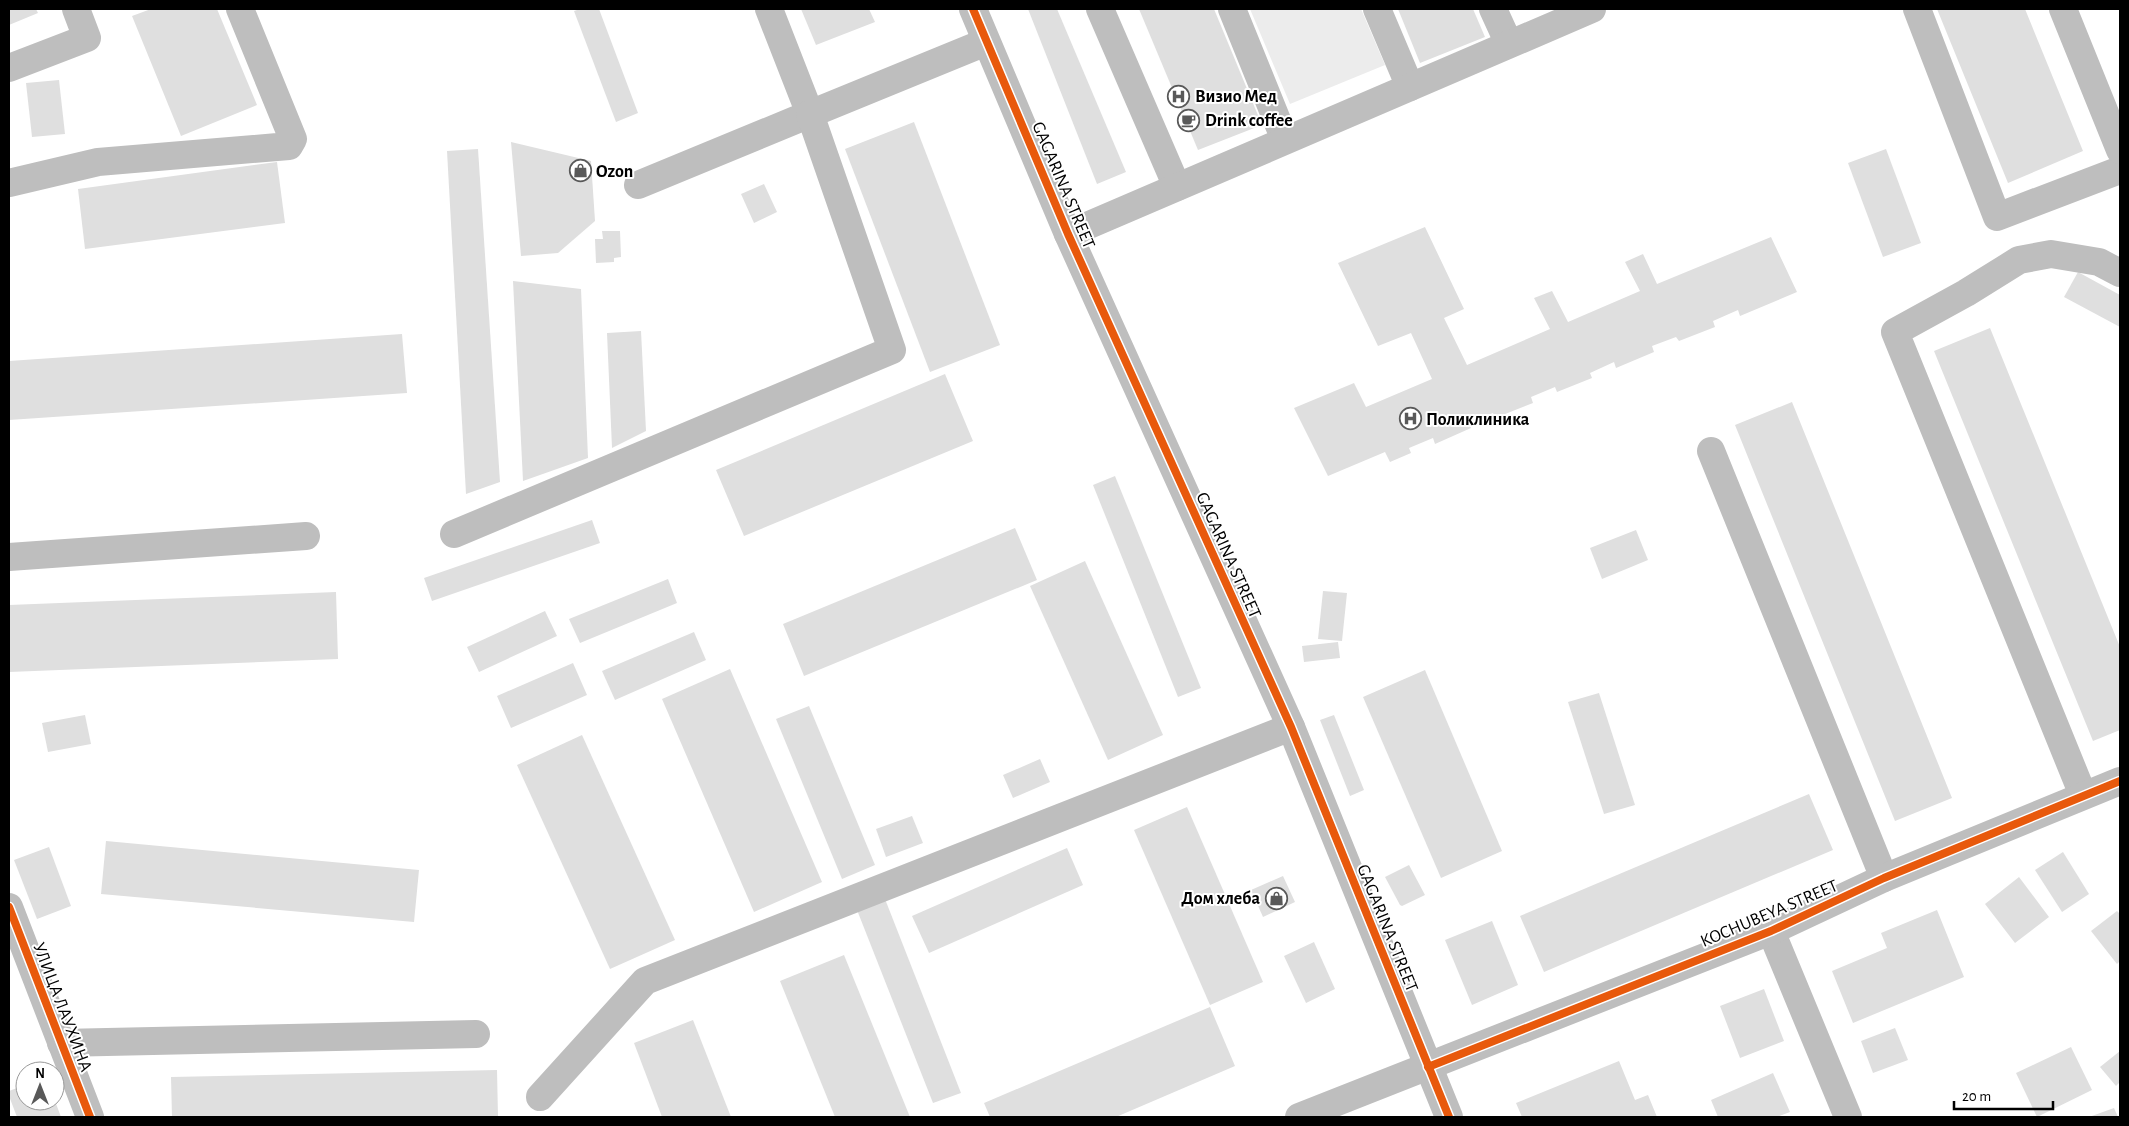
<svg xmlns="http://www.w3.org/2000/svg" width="2129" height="1126" viewBox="0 0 2129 1126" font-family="'Alegreya Sans',sans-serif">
	<rect width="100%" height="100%" fill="#fff"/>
	<path fill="#ececec" d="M1250,9h111l24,56 -95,39z"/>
	<g fill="#dfdfdf">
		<path d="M9,9h27l2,4 -29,12z"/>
		<path d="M151,9h66l40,96 -76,31 -49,-120z"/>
		<path d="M580,9h19l39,104 -22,9 -42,-111z"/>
		<path d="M801,9h68l6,13 -59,23z"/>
		<path d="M1028,9h29l69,163 -29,12z"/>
		<path d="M1139,9h75l48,116 -64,25z"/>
		<path d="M1398,9h75l12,28 -65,26z"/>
		<path d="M1937,9h88l58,142 -75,32z"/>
		<path d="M59,80l6,54 -33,3 -6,-54z"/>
		<path d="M914,122l86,223 -70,27 -85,-223z"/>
		<path d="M511,142l80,19 4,60 -37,32 -37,3z"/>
		<path d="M478,149l22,333 -34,12 -19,-343z"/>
		<path d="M1886,149l35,94 -38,14 -35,-94z"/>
		<path d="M277,162l8,61 -200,26 -7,-60z"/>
		<path d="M764,184l13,28 -23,11 -13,-29z"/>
		<path d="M1425,227l39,82 -20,9 23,47 83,-36 -16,-31 18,-7 16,31 72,-31 -15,-29 18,-8 14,30 114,-47 26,55 -57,24 -2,-6 -25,11 2,6 -36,14 -3,-4 -24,9 2,6 -38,16 -2,-6 -24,11 2,5 -35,14 -2,-5 -24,10 2,6 -38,15 -2,-5 -24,10 2,5 -36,16 -2,-6 -24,10 2,5 -21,9 -5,-10 -57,24 -34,-68 60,-25 12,24 66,-28 -21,-46 -33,13 -40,-83z"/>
		<path d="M602,231h18l1,26 -7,1v4l-18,1 -1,-24h8z"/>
		<path d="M2078,272l42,23v32l-56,-30z"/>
		<path d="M513,281l68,8 7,169 -65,23z"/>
		<path d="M1990,328l130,319v83l-27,11 -159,-390z"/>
		<path d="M641,331l5,100 -34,17 -5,-115z"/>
		<path d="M402,334l5,59 -398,27v-59z"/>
		<path d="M945,374l28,67 -229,95 -28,-66z"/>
		<path d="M1792,402l160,396 -57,23 -160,-396z"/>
		<path d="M1115,476l86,212 -23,9 -85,-212z"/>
		<path d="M592,520l8,23 -168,58 -8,-23z"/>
		<path d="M1015,528l22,52 -233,96 -21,-52z"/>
		<path d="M1636,530l12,30 -46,19 -12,-31z"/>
		<path d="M1085,561l78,174 -55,25 -78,-174z"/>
		<path d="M668,579l9,24 -97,40 -11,-24z"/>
		<path d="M1323,591l24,2 -5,48 -24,-2z"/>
		<path d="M336,592l2,67 -329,13v-67z"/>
		<path d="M545,611l12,25 -78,36 -12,-25z"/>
		<path d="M694,632l12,28 -91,40 -13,-29z"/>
		<path d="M1338,642l2,16 -36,4 -2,-16z"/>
		<path d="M573,663l14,32 -76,33 -14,-32z"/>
		<path d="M730,669l92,213 -68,30 -92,-213z"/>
		<path d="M1425,670l77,181 -61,27 -78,-181z"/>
		<path d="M1599,693l36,112 -31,9 -36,-112z"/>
		<path d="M809,706l66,159 -33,14 -66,-160z"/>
		<path d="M85,715l6,29 -43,8 -6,-29z"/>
		<path d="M1334,715l30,75 -14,6 -30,-76z"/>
		<path d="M582,735l93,205 -65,29 -93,-204z"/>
		<path d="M1040,759l10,23 -37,16 -10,-23z"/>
		<path d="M1809,794l24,56 -289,122 -24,-56z"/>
		<path d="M1187,807l76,175 -53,23 -76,-175z"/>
		<path d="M912,816l11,27 -37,14 -10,-28z"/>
		<path d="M106,841l313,29 -5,52 -313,-28z"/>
		<path d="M49,847l22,59 -34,13 -23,-59z"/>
		<path d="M1067,848l16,37 -154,68 -17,-37z"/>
		<path d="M2063,852l26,42 -27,18 -27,-42z"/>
		<path d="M1409,865l16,30 -23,11 -2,-1 -15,-28z"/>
		<path d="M1283,876l12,26 -32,15 -12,-27z"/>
		<path d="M2019,877l30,40 -34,26 -30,-39z"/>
		<path d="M885,899l76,194 -28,10 -76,-193z"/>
		<path d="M1937,910l27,67 -111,46 -21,-52 55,-23 -6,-15z"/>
		<path d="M2117,911l3,3v47l-3,3 -26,-33z"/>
		<path d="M1492,921l26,64 -46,20 -27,-65z"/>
		<path d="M1314,942l21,47 -29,14 -22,-47z"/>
		<path d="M844,955l66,162h-75l-55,-136z"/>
		<path d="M1764,989l20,52 -44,17 -20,-52z"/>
		<path d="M1210,1007l25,59 -119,51h-126l-6,-14z"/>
		<path d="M693,1020l38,97h-69l-28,-74z"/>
		<path d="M1895,1028l13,32 -35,13 -12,-32z"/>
		<path d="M2071,1047l21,43 -55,27 -21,-44z"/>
		<path d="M2120,1051v31l-4,4 -16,-19z"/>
		<path d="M1619,1061l16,39 13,-5 9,22h-135l-6,-14z"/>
		<path d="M497,1070l1,47h-326l-1,-40z"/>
		<path d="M1773,1073l17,39 -13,5h-59l-7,-17z"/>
		<path d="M25,1085v16h30l6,16h-44l-8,-21v-5z"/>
		<path d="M2114,1108l4,9h-29z"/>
	</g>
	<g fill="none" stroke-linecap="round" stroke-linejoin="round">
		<g stroke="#bebebe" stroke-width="28">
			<path d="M973,9l95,225 223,493 158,390"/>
			<path d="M1100,9l77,178"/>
			<path d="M1232,9l53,131"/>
			<path d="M1377,9l33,78"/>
			<path d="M1493,9l16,35"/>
			<path d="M1917,9l80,208 123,-47"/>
			<path d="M2063,9l57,141"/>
			<path d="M9,68l78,-30 -11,-29"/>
			<path d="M9,183l89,-21 191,-16 4,-7 -53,-130"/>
			<path d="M638,185l172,-71 -41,-105"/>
			<path d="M1068,234l524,-225"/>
			<path d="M1711,451l173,427"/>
			<path d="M454,534l438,-184 -82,-236 176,-72"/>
			<path d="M9,557l297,-21"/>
			<path d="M2083,795l-188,-463 71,-39 53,-33 32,-6 48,8 21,11"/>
			<path d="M9,907l81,210"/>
			<path d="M1771,931l77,186"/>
			<path d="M61,1043l415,-9"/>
			<path d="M540,1097l105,-116 646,-254"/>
			<path d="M1299,1117l472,-186 113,-53 236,-97"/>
		</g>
		<defs>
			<g id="cycleway">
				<path d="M973,9l95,225 223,493 158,390"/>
				<path d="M9,907l81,210"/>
				<path d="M1428,1067l343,-136 113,-53 236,-97"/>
			</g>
		</defs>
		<use href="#cycleway" stroke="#fff" stroke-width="11"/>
		<use href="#cycleway" stroke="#e8590c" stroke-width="8"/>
	</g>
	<defs>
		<symbol id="hospital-ring" viewBox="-11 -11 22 22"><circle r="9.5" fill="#fff" stroke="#595959" stroke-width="1.5"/><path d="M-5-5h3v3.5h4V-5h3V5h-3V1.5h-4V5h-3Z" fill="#595959"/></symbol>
		<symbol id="cafe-ring" viewBox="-11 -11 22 22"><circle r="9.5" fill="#fff" stroke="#595959" stroke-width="1.5"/><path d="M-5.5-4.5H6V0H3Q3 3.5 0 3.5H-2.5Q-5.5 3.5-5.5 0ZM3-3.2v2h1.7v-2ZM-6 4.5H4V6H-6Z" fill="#595959"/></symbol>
		<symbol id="shop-ring" viewBox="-11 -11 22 22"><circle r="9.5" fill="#fff" stroke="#595959" stroke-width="1.5"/><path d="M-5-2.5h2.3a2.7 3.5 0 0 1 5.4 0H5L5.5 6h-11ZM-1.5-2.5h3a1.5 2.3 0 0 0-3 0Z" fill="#595959"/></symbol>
	</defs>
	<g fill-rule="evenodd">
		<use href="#hospital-ring" x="1166" y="84" width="25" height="25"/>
		<use href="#cafe-ring" x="1176" y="108" width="25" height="25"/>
		<use href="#shop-ring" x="568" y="158" width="25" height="25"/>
		<use href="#hospital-ring" x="1398" y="406" width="25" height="25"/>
		<use href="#shop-ring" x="1264" y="886" width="25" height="25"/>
	</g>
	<g text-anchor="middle" stroke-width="4" stroke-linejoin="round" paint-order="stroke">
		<g font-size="18" font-weight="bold" fill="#000" stroke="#fff" text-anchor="start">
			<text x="1195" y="102">Визио Мед</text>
			<text x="1205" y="126">Drink coffee</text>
			<text x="596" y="177">Ozon</text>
			<text x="1426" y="425">Поликлиника</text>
			<text x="1260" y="904" text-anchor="end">Дом хлеба</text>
		</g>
		<g font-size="18" fill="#000" stroke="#fff">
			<text transform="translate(1064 185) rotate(67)" y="6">GAGARINA STREET</text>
			<text transform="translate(1229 555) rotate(66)" y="6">GAGARINA STREET</text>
			<text transform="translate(1769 913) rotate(-23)" y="6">KOCHUBEYA STREET</text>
			<text transform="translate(1388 928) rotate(68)" y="6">GAGARINA STREET</text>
			<text transform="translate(63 1007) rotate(69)" y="6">УЛИЦА ЛАУХИНА</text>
		</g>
	</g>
	<rect width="2129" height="1126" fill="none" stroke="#000000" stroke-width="20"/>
	<g transform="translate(40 1086)"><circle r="24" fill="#ffffff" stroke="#999999"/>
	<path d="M0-4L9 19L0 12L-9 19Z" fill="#595959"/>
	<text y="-8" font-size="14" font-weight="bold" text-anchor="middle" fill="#000000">N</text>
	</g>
	<path d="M1954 1101v8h99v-8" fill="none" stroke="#000000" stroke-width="2.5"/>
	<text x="1962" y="1101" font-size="15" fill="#000000" stroke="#ffffff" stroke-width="4" paint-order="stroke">20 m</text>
</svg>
